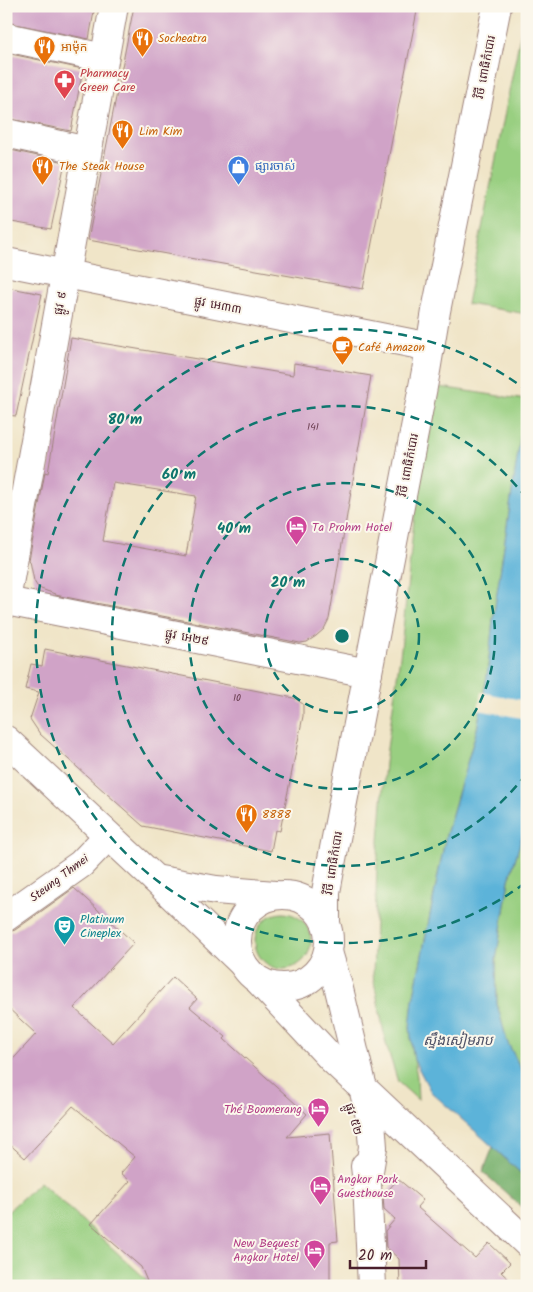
<svg xmlns="http://www.w3.org/2000/svg" width="533" height="1292" viewBox="0 0 533 1292" font-family="Kalam,'Noto Sans Khmer',sans-serif">
	<rect width="100%" height="100%" fill="#fbf7ec"/>
	<filter id="ink" filterUnits="userSpaceOnUse"><feTurbulence type="fractalNoise" baseFrequency=".02" numOctaves="2"/><feDisplacementMap in="SourceGraphic" scale="10" xChannelSelector="R" yChannelSelector="G"/><feConvolveMatrix kernelMatrix="1 2 1 2 8 2 1 2 1" color-interpolation-filters="sRGB"/></filter>
	<filter id="wash" filterUnits="userSpaceOnUse"><feTurbulence type="fractalNoise" baseFrequency=".0096" numOctaves="4" result="noise"/><feDisplacementMap in="SourceGraphic" scale="20" xChannelSelector="R" yChannelSelector="G"/><feGaussianBlur stdDeviation="1.12" result="paint"/><feColorMatrix in="noise" values="0 0 0 0 0 0 0 0 0 0 0 0 0 0 0 0 0 1.4 0 .05"/><feComposite in="paint" operator="in"/></filter>
	<g filter="url(#wash)">
		<rect width="100%" height="100%" fill="#f0e5c8"/>
		<g fill="#99cf81" stroke="#727756">
			<path d="M526,6h1v308l-60,-10z"/>
			<path d="M440,387l86,13 -33,220 -6,56 -10,53 -31,106 -33,165 -3,27 2,20 5,30 1,23 -20,-18 -12,-38 -13,-68 4,-109 8,-104 16,-114 16,-159z"/>
			<path d="M527,820v258l-4,-5 -16,-32 -10,-37 -1,-44 13,-80z"/>
			<circle cx="283" cy="941" r="28"/>
			<path d="M40,1182l106,97 2,7h-142v-73z"/>
		</g>
		<path fill="#7ab26f" stroke="#62684d" d="M493,1147l34,32v33l-44,-40z"/>
		<path fill="#5cb3d9" stroke="#536982" d="M527,392v428l-18,60 -13,80 1,44 10,37 16,32 4,5v101l-34,-32 -62,-55 -17,-32 -2,-13 -2,-20 3,-27 33,-165 31,-106 10,-53 6,-56z"/>
		<path fill="#f0e5c8" d="M481,692l46,9v18l-49,-9z"/>
		<g id="blocks">
			<g fill="#d0a3c7" fill-rule="evenodd">
				<path d="M6,6h89l-6,33 -83,-17z"/>
				<path d="M134,6h284l-55,283 -275,-49z"/>
				<path d="M6,53l77,16 -12,62 -65,-13z"/>
				<path d="M6,149l59,13 -14,67 -45,-8z"/>
				<path d="M6,287l36,7 -26,122 -10,-1z"/>
				<path d="M71,338l222,37 1,-12 77,13 -42,243 -5,10 -8,7 -9,6 -7,1 -245,-48v-1l-14,-5 -4,-3 -3,-5 -4,-20 -1,-1 16,-88 3,1zM113,483l83,13 -10,60 -83,-15z"/>
				<path d="M45,649l249,49 9,6v12l-23,115 -5,-1 -4,21 -128,-25 -103,-92 -10,-15 9,-27 -14,-3 6,-25 11,2z"/>
				<path d="M74,888l60,55 -60,65 39,35 60,-66 24,22 -7,8 36,30 -2,2 83,75 -20,23 43,-4 8,108 -8,1v44h-181l-8,-19 -50,-43 39,-43 -9,-8 14,-16 -62,-51 -48,52 -19,-17v-74l30,-33 -30,-28v-73l9,-3z"/>
				<path d="M398,1179l25,21 -6,7 58,51 14,-15 21,20 -9,9 15,14h-116l-1,-27 -13,-12 -1,-16 10,-12 -11,-10 -1,-13z"/>
			</g>
		</g>
	</g>
	<g filter="url(#ink)">
		<use href="#blocks" fill-opacity="0" stroke="#9d827a" stroke-width="1"/>
		<g fill="none" stroke-linecap="round" stroke-linejoin="round">
			<defs>
				<g id="street">
					<path d="M6,37l98,21"/>
					<path d="M6,133l81,18"/>
					<path d="M6,262l424,85"/>
					<path d="M6,600l108,-594"/>
					<path d="M6,601l362,72"/>
					<path d="M6,917l75,-53 27,-28"/>
				</g>
				<g id="secondary">
					<path d="M6,740l149,139 87,84"/>
					<path d="M155,879l61,11 59,5"/>
					<circle cx="283" cy="941" r="46"/>
					<path d="M326,924v-32l6,-33 94,-488 10,-60 61,-305"/>
					<path d="M328,952l11,37 32,132 2,26 -6,36"/>
					<path d="M260,982l71,76 196,185"/>
					<path d="M365,1166l2,17 5,103"/>
				</g>
			</defs>
			<use href="#street" stroke="#9d827a" stroke-width="30"/>
			<use href="#secondary" stroke="#9d827a" stroke-width="30"/>
			<use href="#street" stroke="#fff" stroke-width="28"/>
			<use href="#secondary" stroke="#fff" stroke-width="28"/>
		</g>
	</g>
	<g fill="none" stroke="#0f766e" stroke-width="2.5" stroke-dasharray="9 6">
		<circle cx="342" cy="636" r="77"/>
		<circle cx="342" cy="636" r="153"/>
		<path d="M526 774A230 230 0 1 1 526 498"/>
		<path d="M525 883A307 307 0 1 1 525 389"/>
	</g>
	<defs>
		<symbol id="restaurant-pin" viewBox="-11 -11 22 30"><path d="M0 17L-7.5 6A9.5 9.5 0 1 1 7.5 6Z" fill="#e8710a" stroke="#fbf7ec"/><path d="M-5-6h1v4h1v-4h1v4h1v-4h1v5L-1.5 .5V6h-2V.5L-5-1ZM5-6V6H3V1.5H1.5Q1.5-4 5-6Z" fill="#fff"/></symbol>
		<symbol id="pharmacy-pin" viewBox="-11 -11 22 30"><path d="M0 17L-7.5 6A9.5 9.5 0 1 1 7.5 6Z" fill="#e0444e" stroke="#fbf7ec"/><path d="M-2-6h4v4h4v4h-4v4h-4v-4h-4v-4h4Z" fill="#fff"/></symbol>
		<symbol id="shop-pin" viewBox="-11 -11 22 30"><path d="M0 17L-7.5 6A9.5 9.5 0 1 1 7.5 6Z" fill="#3f7fe0" stroke="#fbf7ec"/><path d="M-5-2.5h2.3a2.7 3.5 0 0 1 5.4 0H5L5.5 6h-11ZM-1.5-2.5h3a1.5 2.3 0 0 0-3 0Z" fill="#fff"/></symbol>
		<symbol id="cafe-pin" viewBox="-11 -11 22 30"><path d="M0 17L-7.5 6A9.5 9.5 0 1 1 7.5 6Z" fill="#e8710a" stroke="#fbf7ec"/><path d="M-5.5-4.5H6V0H3Q3 3.5 0 3.5H-2.5Q-5.5 3.5-5.5 0ZM3-3.2v2h1.7v-2ZM-6 4.5H4V6H-6Z" fill="#fff"/></symbol>
		<symbol id="hotel-pin" viewBox="-11 -11 22 30"><path d="M0 17L-7.5 6A9.5 9.5 0 1 1 7.5 6Z" fill="#d1479c" stroke="#fbf7ec"/><path d="M-6-4.5h1.5V1H6V5H4.5V3h-9V5H-6ZM-4 0a1.8 1.8 0 1 1 3.6 0ZM.5 0V-2.5h3Q6-2.5 6 0Z" fill="#fff"/></symbol>
		<symbol id="theatre-pin" viewBox="-11 -11 22 30"><path d="M0 17L-7.5 6A9.5 9.5 0 1 1 7.5 6Z" fill="#0f9aa8" stroke="#fbf7ec"/><path d="M-5-5.5Q0-4 5-5.5V0Q5 5 0 6Q-5 5-5 0ZM-3.3-2.5H-1v1.5H-3.3ZM1-2.5H3.3v1.5H1ZM-2.8 1Q0 5.5 2.8 1Z" fill="#fff"/></symbol>
	</defs>
	<g fill-rule="evenodd">
		<use href="#restaurant-pin" x="130" y="26" width="25" height="34"/>
		<use href="#restaurant-pin" x="32" y="34" width="25" height="34"/>
		<use href="#pharmacy-pin" x="52" y="68" width="25" height="34"/>
		<use href="#restaurant-pin" x="110" y="118" width="25" height="34"/>
		<use href="#restaurant-pin" x="30" y="154" width="25" height="34"/>
		<use href="#shop-pin" x="226" y="154" width="25" height="34"/>
		<use href="#cafe-pin" x="330" y="334" width="25" height="34"/>
		<use href="#hotel-pin" x="284" y="514" width="25" height="34"/>
		<use href="#restaurant-pin" x="234" y="802" width="25" height="34"/>
		<use href="#theatre-pin" x="52" y="914" width="25" height="34"/>
		<use href="#hotel-pin" x="306" y="1096" width="25" height="34"/>
		<use href="#hotel-pin" x="308" y="1174" width="25" height="34"/>
		<use href="#hotel-pin" x="302" y="1238" width="25" height="34"/>
	</g>
	<g text-anchor="middle" stroke-width="4" stroke-linejoin="round" paint-order="stroke">
		<g font-size="10" fill="#6c4052">
			<text x="313" y="430">141</text>
			<text x="237" y="701">10</text>
		</g>
		<g font-size="12" fill="#c56008" stroke="#fbf7ec" text-anchor="start">
			<text x="158" y="42">Socheatra</text>
			<text x="61" y="51">អាម៉ុក</text>
			<text x="139" y="135">Lim Kim</text>
			<text x="59" y="170">The Steak House</text>
			<text x="358" y="351">Café Amazon</text>
			<text x="262" y="818">8888</text>
		</g>
		<g font-size="12" fill="#4a1f2b" stroke="#fbf7ec">
			<text transform="translate(485 67) rotate(-79)" y="4">វិថី ពោធិកំបោរ</text>
			<text transform="translate(60 303) rotate(-80)" y="4">ផ្លូវ ៩</text>
			<text transform="translate(218 305) rotate(11)" y="4">ផ្លូវ អេ៣៣</text>
			<text transform="translate(408 465) rotate(-79)" y="4">វិថី ពោធិកំបោរ</text>
			<text transform="translate(187 637) rotate(11)" y="4">ផ្លូវ អេ២៩</text>
			<text transform="translate(333 863) rotate(-81)" y="4">វិថី ពោធិកំបោរ</text>
			<text transform="translate(59 878) rotate(-37)" y="4">Steung Thmei</text>
			<text transform="translate(354 1119) rotate(73)" y="4">ផ្លូវ ៥២</text>
		</g>
		<g font-size="12" fill="#be3a42" stroke="#fbf7ec" text-anchor="start">
			<text x="80" y="77">Pharmacy<tspan x="80" dy="14">Green Care</tspan></text>
		</g>
		<g font-size="12" fill="#366cbe" stroke="#fbf7ec" text-anchor="start">
			<text x="255" y="170">ផ្សារចាស់</text>
		</g>
		<g font-size="12" fill="#b23c85" stroke="#fbf7ec" text-anchor="start">
			<text x="312" y="531">Ta Prohm Hotel</text>
			<text x="302" y="1113" text-anchor="end">Thé Boomerang</text>
			<text x="337" y="1183">Angkor Park<tspan x="337" dy="14">Guesthouse</tspan></text>
			<text x="299" y="1247" text-anchor="end">New Bequest<tspan x="299" dy="14">Angkor Hotel</tspan></text>
		</g>
		<g font-size="12" fill="#0d838f" stroke="#fbf7ec" text-anchor="start">
			<text x="80" y="923">Platinum<tspan x="80" dy="14">Cineplex</tspan></text>
		</g>
		<g font-size="14" font-style="italic" fill="#505368" stroke="#fbf7ec">
			<text x="458" y="1045">ស្ទឹងសៀមរាប</text>
		</g>
	</g>
	<circle cx="342" cy="636" r="8" fill="#0f766e" stroke="#fbf7ec" stroke-width="2.5"/>
	<g font-size="15" text-anchor="middle" font-weight="bold" fill="#0f766e" stroke="#fbf7ec" stroke-width="4" stroke-linejoin="round" paint-order="stroke">
		<text x="125" y="424">80 m</text>
		<text x="179" y="479">60 m</text>
		<text x="234" y="533">40 m</text>
		<text x="288" y="587">20 m</text>
	</g>
	<rect width="533" height="1292" fill="none" stroke="#fbf7ec" stroke-width="25"/>
	<path d="M350 1260v8h76v-8" fill="none" stroke="#4a1f2b" stroke-width="2.5"/>
	<text x="358" y="1260" font-size="15" fill="#4a1f2b" stroke="#fbf7ec" stroke-width="4" paint-order="stroke">20 m</text>
</svg>
